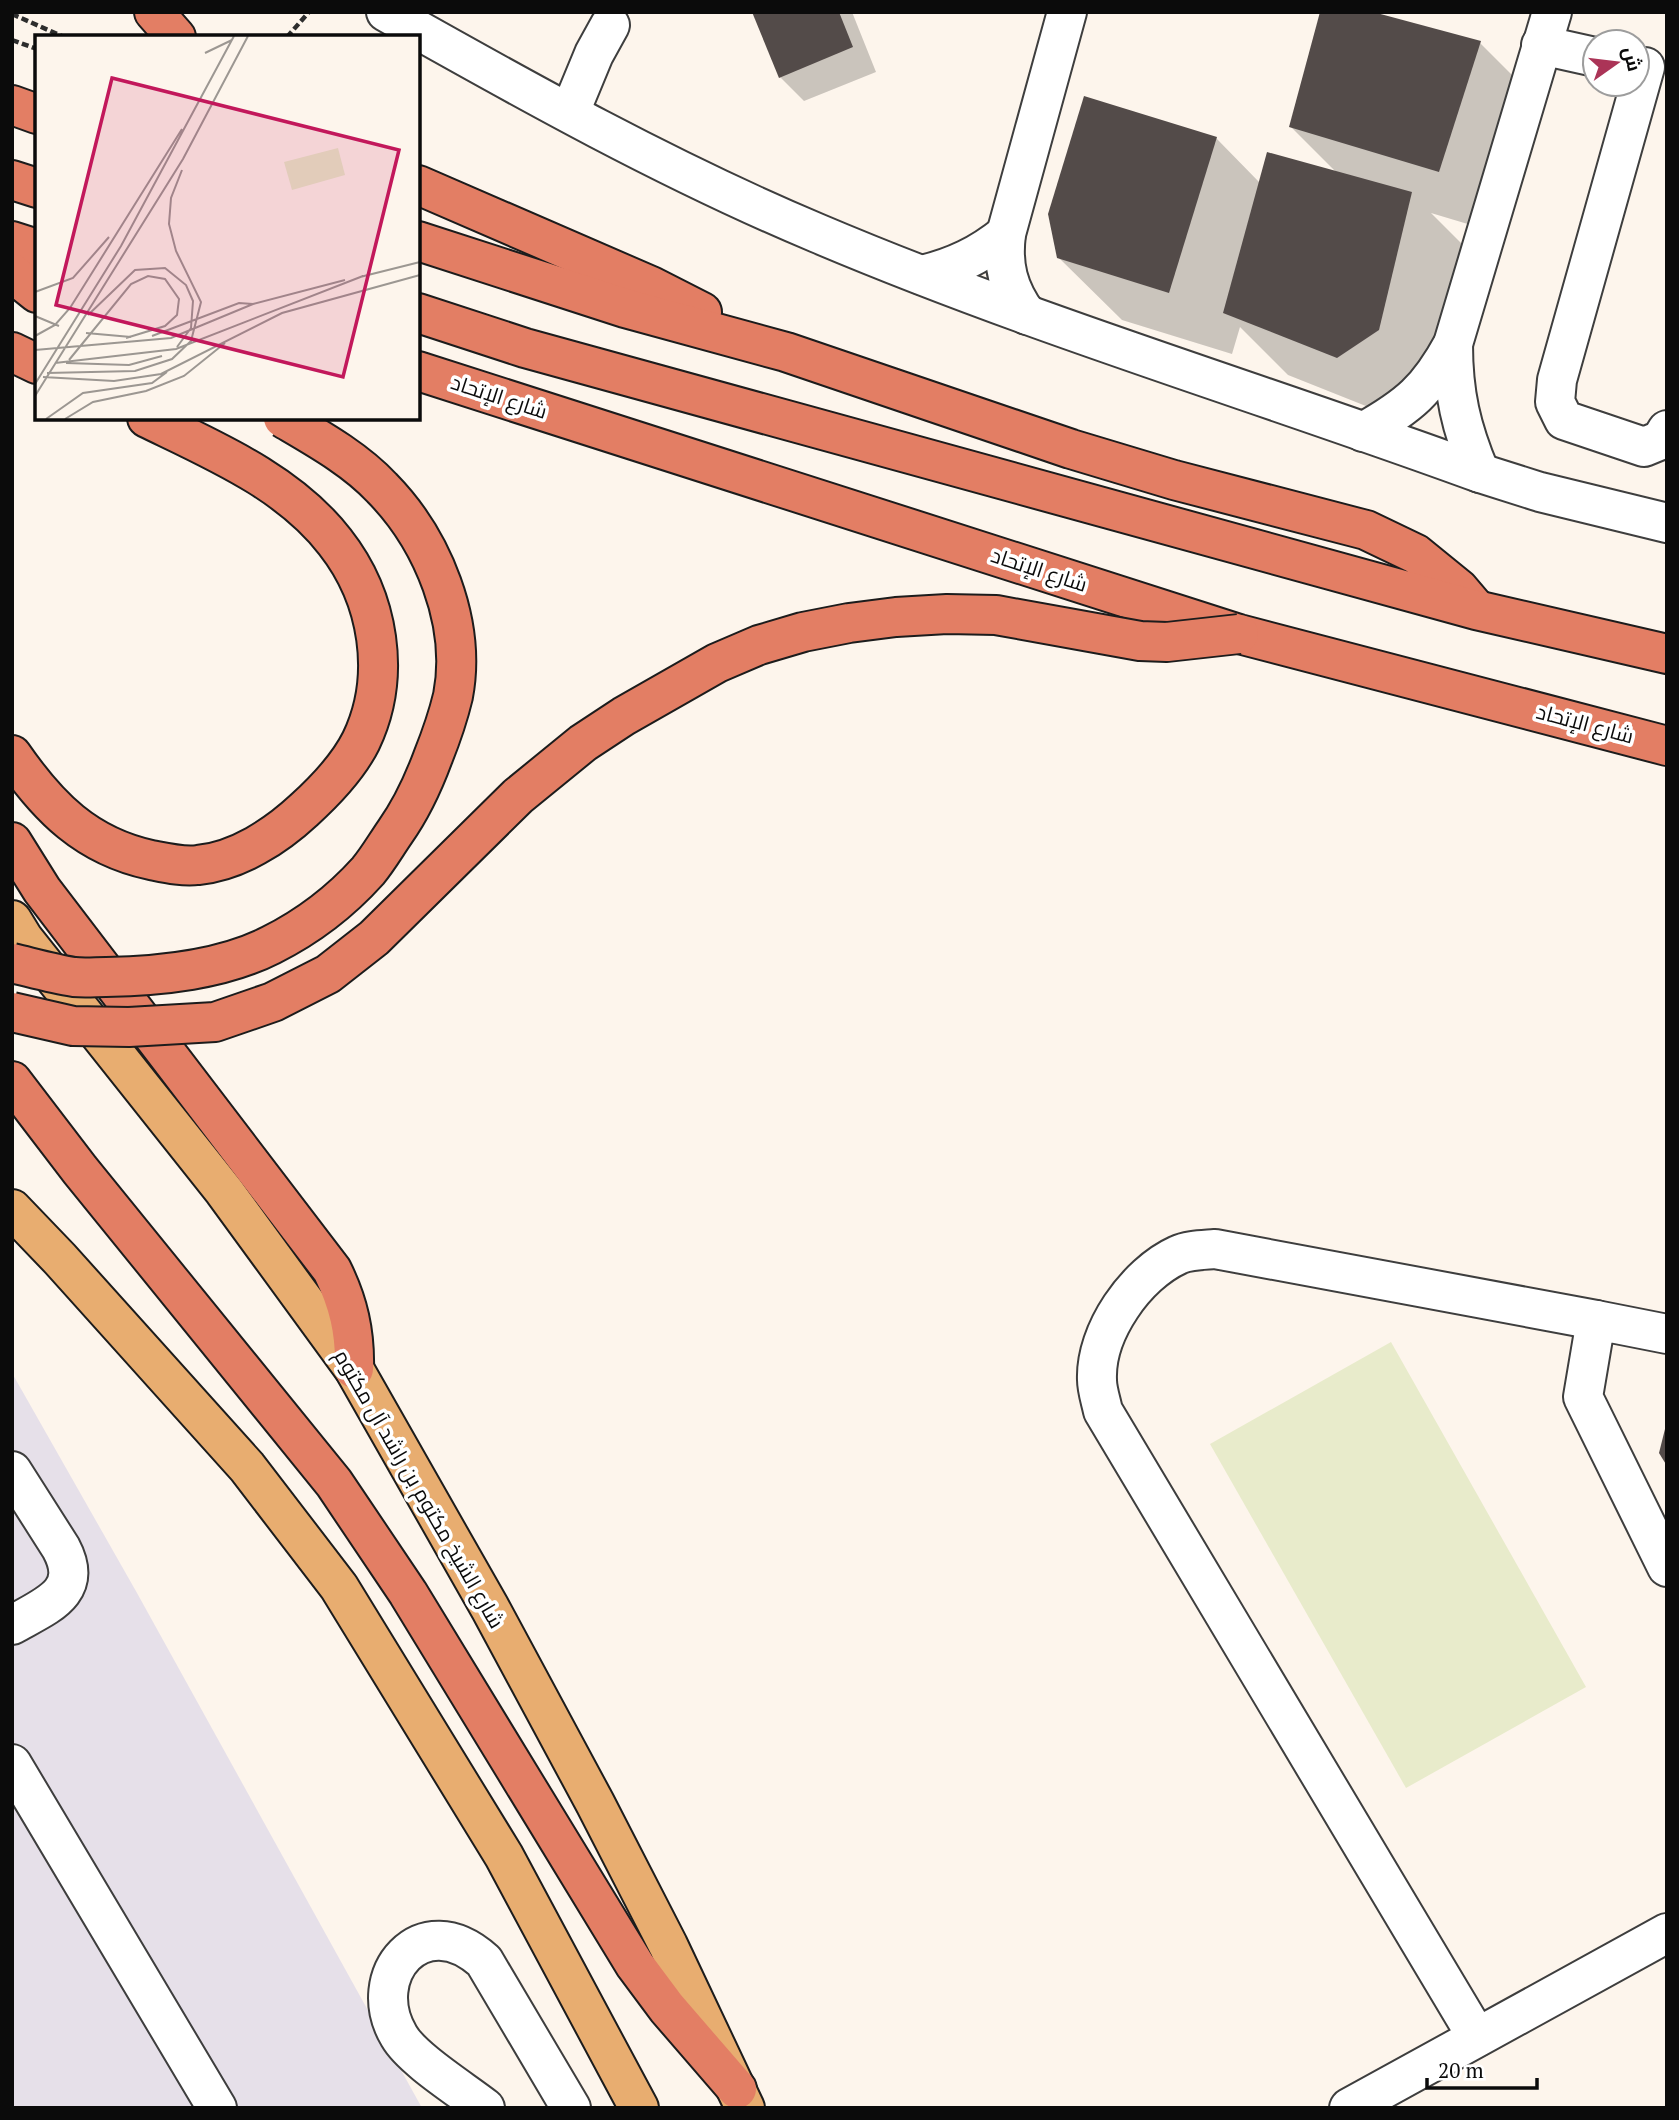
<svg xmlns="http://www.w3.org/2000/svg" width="1679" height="2120" viewBox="0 0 1679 2120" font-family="'PT Serif',Cairo,serif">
	<rect width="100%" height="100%" fill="#fdf5ec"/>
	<path fill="#e6e0e9" d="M12,1373l125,220 285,515h-410z"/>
	<path fill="#e8ebcb" d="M1391,1342l195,345 -180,101 -196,-344z"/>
	<g fill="#0003">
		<path d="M754,12h98l24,60 -72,29 -24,-24z"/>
		<path d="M1480,43l62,62 -41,129 -70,-21 43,43 -73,164 -113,-45 -48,-48 -8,27 -110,-34 -63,-62 157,-120 44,45 77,-10 -46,-46z"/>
	</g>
	<g fill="#534b49">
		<path d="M752,12h87l14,35 -74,31z"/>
		<path d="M1320,12h53l108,29 -42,131 -150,-45z"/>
		<path d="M1084,96l133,41 -48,156 -112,-35 -9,-44z"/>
		<path d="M1267,152l145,40 -33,138 -42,28 -114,-45z"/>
		<path d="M1666,1425h1v41l-8,-13z"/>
	</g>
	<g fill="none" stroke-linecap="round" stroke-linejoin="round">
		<defs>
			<g id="minor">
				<path d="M386,12c140,79 283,159 431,221 217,92 442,159 663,240l60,19 127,31"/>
				<path d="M1541,45l54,12"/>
				<path d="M1645,67l-88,313 -2,22 9,18 80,27 17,-7 6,-10"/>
				<path d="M570,112l24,-58 16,-29"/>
				<path d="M922,275c33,-8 58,-20 84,-41"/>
				<path d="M1027,315c-19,-26 -25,-50 -21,-81l61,-222"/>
				<path d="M1453,344c0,49 8,84 27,129"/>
				<path d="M1363,432c46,-26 65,-42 90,-88l99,-332"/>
				<path d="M1667,1334l-71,-14 -13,77 84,170"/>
				<path d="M12,1471l49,77c24,45 -16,58 -49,77"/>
				<path d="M12,1764l205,344"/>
				<path d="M1477,2037l-374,-626c-2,-10 -6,-21 -6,-31 -2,-48 39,-106 81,-125 10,-5 25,-5 37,-6l381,71"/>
				<path d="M485,2108c-23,-18 -73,-49 -86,-72 -36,-60 23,-131 85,-75l87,147"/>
				<path d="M1349,2108l318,-175"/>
			</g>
			<g id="major">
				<path d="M12,920l11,18 201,253 130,178 136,239 105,195 73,142 77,163"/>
				<path d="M12,1209l48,50 187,208 92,120 165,269 135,252"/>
			</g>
			<g id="highway">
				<path d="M154,12l22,25"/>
				<path d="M12,105l25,9"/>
				<path d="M12,180l25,8"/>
				<path d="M418,185l233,101 51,26"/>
				<path d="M12,241l25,8"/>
				<path d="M418,241l207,67 161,44 285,97 103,31 192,50 50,24 43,35 17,20"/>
				<path d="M12,273l25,20"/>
				<path d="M418,313l107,35 951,262 191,44"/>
				<path d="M12,352l25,12"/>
				<path d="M418,371l821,263 428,112"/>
				<path d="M12,755c36,52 74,91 139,105 15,3 32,7 47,5 40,-4 78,-29 106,-55 22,-20 44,-43 57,-69 31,-65 18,-143 -26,-199 -46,-60 -122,-92 -188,-124"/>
				<path d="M12,842l30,48 290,380c16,32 23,62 22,99"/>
				<path d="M12,1081l68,89 254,313 74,110 227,372 32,43 70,81"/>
			</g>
		</defs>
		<use href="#minor" stroke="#3e3e3e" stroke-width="42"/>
		<use href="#major" stroke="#1c1c1c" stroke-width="42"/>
		<use href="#highway" stroke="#1c1c1c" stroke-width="42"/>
		<g stroke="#2d2d2d" stroke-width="4.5" stroke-dasharray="7 3.5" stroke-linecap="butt">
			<path d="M12,14l52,23"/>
			<path d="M287,37l22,-25"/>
			<path d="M12,40l25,9"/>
		</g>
		<use href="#minor" stroke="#fff" stroke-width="38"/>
		<use href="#major" stroke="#e8ad70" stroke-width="38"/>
		<use href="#highway" stroke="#e37e64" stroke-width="38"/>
		<defs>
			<g id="highway-bridge">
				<path d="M12,963c21,5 42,11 62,14 11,1 22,0 32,0 55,-1 116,-7 165,-32 36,-18 70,-44 97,-74 10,-12 18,-26 27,-39 17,-24 28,-48 38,-75 8,-20 15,-40 20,-61 14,-73 -20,-156 -71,-208 -27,-29 -65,-50 -99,-70"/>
				<path d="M12,1012l61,14 56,1 86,-5 58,-20 55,-28 46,-36 144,-142 65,-53 41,-27 93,-53 42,-18 44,-13 46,-9 47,-6 51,-3 49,1 144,26 27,1 72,-8"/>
			</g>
		</defs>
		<use href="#highway-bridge" stroke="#1c1c1c" stroke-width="42" stroke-linecap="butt"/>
		<use href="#highway-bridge" stroke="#e37e64" stroke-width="38"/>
	</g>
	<g text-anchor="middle" stroke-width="7" stroke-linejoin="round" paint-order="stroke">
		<g font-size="21" fill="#0b0b0b" stroke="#fff">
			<text transform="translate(499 397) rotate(18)" y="7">شارع الإتحاد</text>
			<text transform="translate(1039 570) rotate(18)" y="7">شارع الإتحاد</text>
			<text transform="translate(1585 724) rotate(15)" y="7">شارع الإتحاد</text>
			<text transform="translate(419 1489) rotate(60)" y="7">شارع الشيخ مكتوم بن راشد آل مكتوم</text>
		</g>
	</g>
	<g transform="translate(35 35)">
		<rect width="385" height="385" fill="#fdf5ec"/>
		<path d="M303,113l7,27 -53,15 -8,-28z" fill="#e8ebcb"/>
		<path fill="none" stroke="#9c9792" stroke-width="2" d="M170,18l27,-13M325,242l60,-15M0,257l38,-14 36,-41M53,280l47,-45 30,-2 21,17 7,16 -2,27 -14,19M0,281l24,10M51,298l45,4M0,301l20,-11 15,-17 112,-179M117,301l87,-33 14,1M0,315l136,-12 82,-34 92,-24M34,325l62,-76 17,-8 17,3 14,20 -2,16 -12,11 -39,12M20,328l121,-14 187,-73M31,328l63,2 33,-9M12,338l88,-2 37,-12 19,-18 10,-39 -25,-51 -7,-27 2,-26 11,-28M8,342l71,4 47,-7 121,-61 138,-38M0,349l86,-138 113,-210M0,361l148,-237 65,-123M11,384l37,-26 69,-10 15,-11M30,384l28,-17 53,-11 38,-15 41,-33"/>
		<path fill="#c2185b" fill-opacity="0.15" stroke="#c2185b" stroke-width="3.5" d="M77,43l287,72 -56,227 -287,-72z"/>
		<rect width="385" height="385" fill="none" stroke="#0b0b0b" stroke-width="3.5"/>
	</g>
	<rect width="1679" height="2120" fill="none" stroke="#0b0b0b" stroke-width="28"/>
	<g transform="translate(1616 63) rotate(76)"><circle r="33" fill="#ffffff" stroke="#9d9d9d" stroke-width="2"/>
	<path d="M0-5L12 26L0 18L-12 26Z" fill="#ab3457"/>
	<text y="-10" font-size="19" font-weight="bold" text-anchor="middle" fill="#0b0b0b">ش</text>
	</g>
	<path d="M1427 2078v10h110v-10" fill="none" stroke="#0b0b0b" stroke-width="3.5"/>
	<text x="1438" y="2078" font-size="21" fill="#0b0b0b" stroke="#ffffff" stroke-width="5" paint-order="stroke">20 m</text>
</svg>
